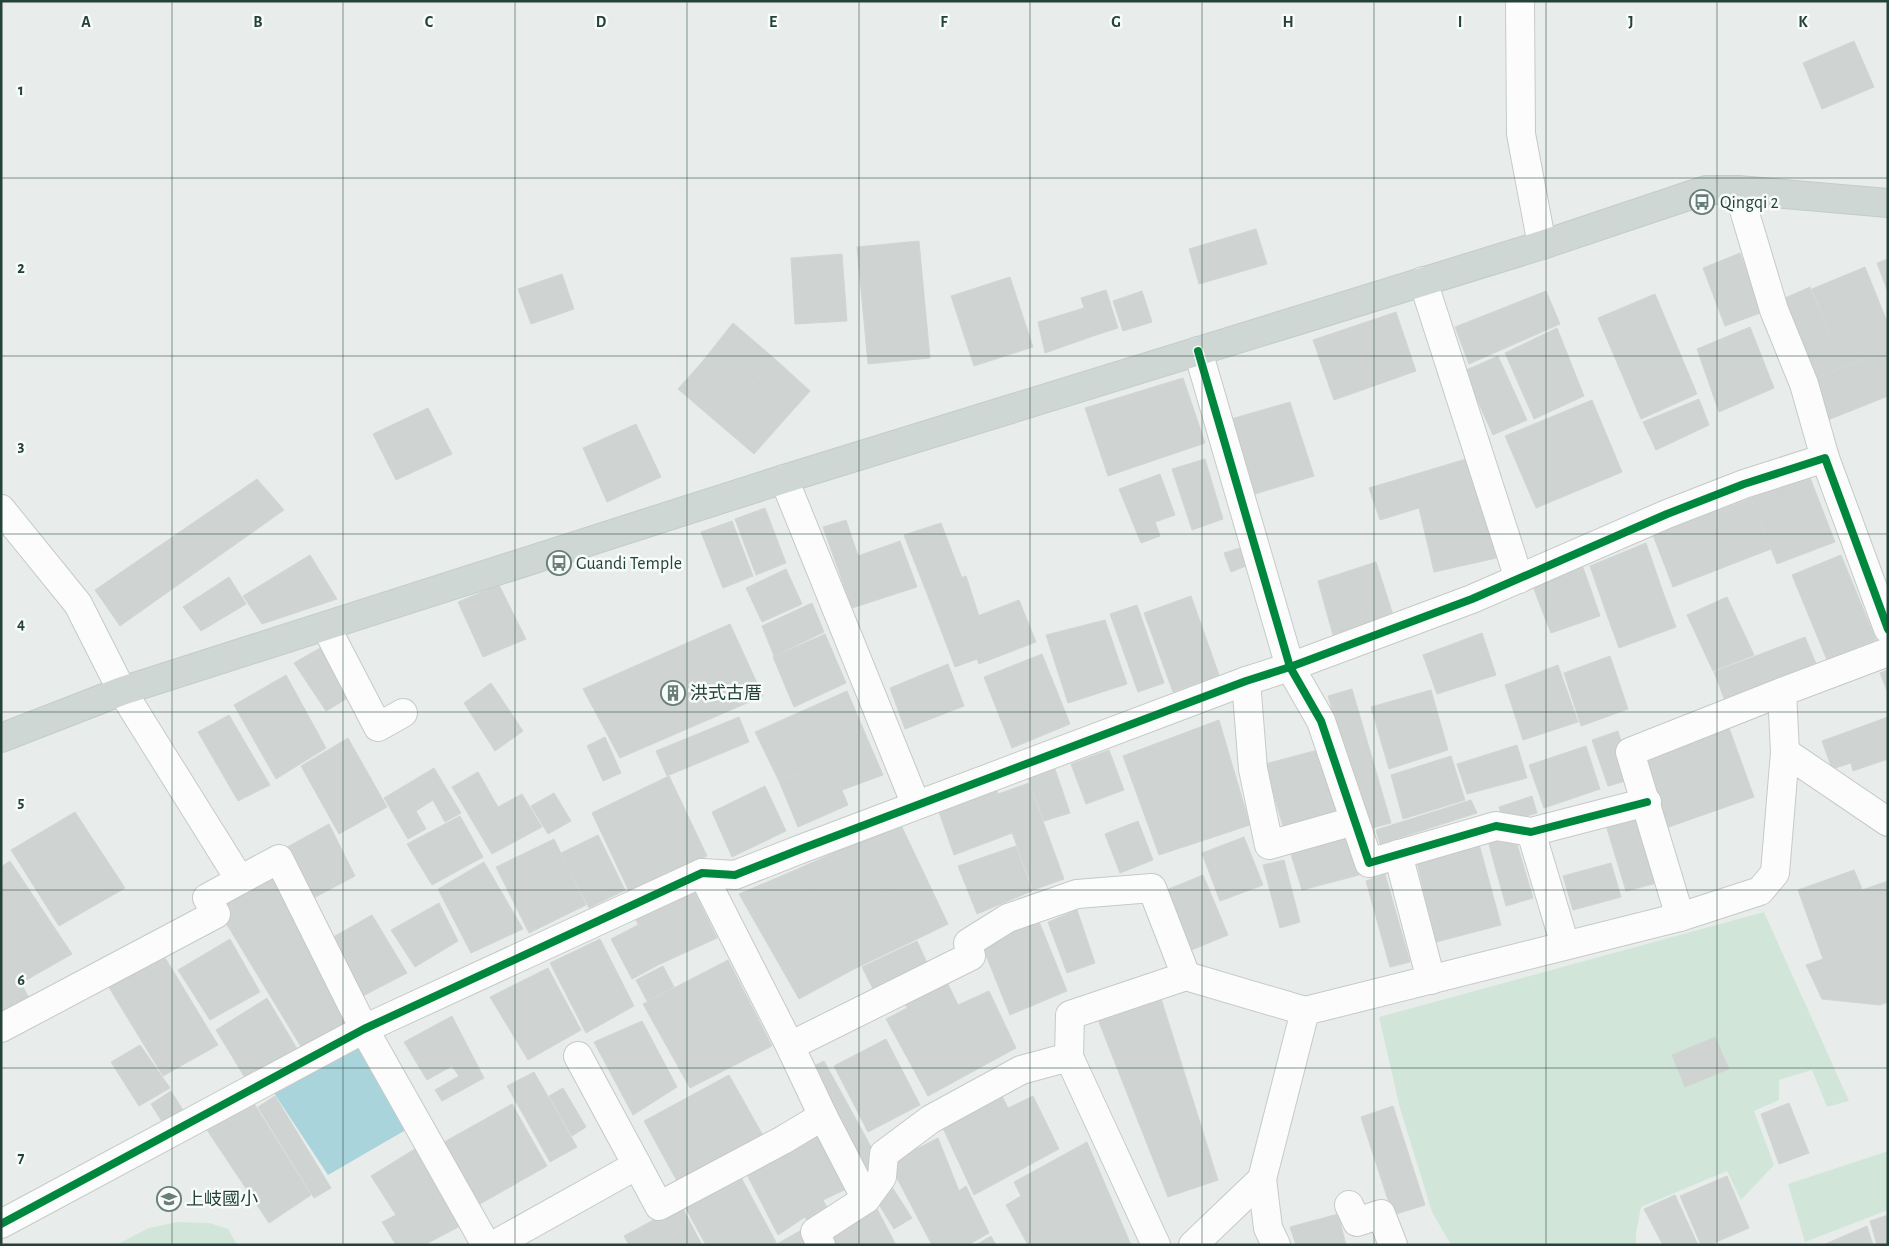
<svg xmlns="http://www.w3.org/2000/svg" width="1889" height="1246" viewBox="0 0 1889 1246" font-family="'Alegreya Sans','Noto Sans TC',sans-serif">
	<rect width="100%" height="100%" fill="#e8edeb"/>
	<g fill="#d1e6d8">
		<path d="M1764,912l85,189 -22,6 -15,-37 -33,10v20l-25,11 20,54 -33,35 -14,-29 -86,36 -5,26v12h-185l-19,-33 -32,-104 -21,-91z"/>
		<path d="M1888,1151v59l-83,32 -17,-58z"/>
		<path d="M177,1222l32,1 19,6 9,16h-121l33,-17z"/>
	</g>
	<path fill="#a9d4db" d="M368,1042l48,82 -88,51 -54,-82z"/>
	<g fill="#cfd4d2" stroke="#d1d6d4">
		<path d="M1854,41l20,46 -52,22 -19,-46z"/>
		<path d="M1256,229l11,35 -68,20 -10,-35z"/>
		<path d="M919,241l11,117 -62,6 -11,-117z"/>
		<path d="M1740,253l23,59 -38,14 -22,-58z"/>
		<path d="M842,254l5,67 -52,3 -4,-66z"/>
		<path d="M1888,259v33l-11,-29z"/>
		<path d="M1865,267l23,57v25l-45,18 -31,-78z"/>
		<path d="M562,274l12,35 -43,15 -13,-35z"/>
		<path d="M1010,277l23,70 -59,19 -23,-70z"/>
		<path d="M1810,287l33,80 -32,14 -33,-80z"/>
		<path d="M1106,290l12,38 -25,8 -12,-38z"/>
		<path d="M1142,291l10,31 -29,9 -10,-30z"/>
		<path d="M1546,291l14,33 -91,40 -14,-37z"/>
		<path d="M1655,294l42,100 -56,25 -43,-101z"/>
		<path d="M1084,308l9,28 -48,17 -7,-31z"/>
		<path d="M1396,312l20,59 -82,29 -21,-60z"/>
		<path d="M733,323l42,36 -32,35 -41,-32z"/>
		<path d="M1750,327l24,61 -55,24 -22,-63z"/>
		<path d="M1557,328l27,68 -50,23 -29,-66z"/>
		<path d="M1888,349v47l-60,24 -17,-39z"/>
		<path d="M1498,356l29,64 -34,15 -29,-64z"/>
		<path d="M775,359l35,32 -56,63 -76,-65 24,-27 41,32z"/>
		<path d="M1183,378l22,65 -97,33 -23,-68z"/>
		<path d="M1699,399l10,26 -53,25 -13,-28z"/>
		<path d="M1592,400l30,72 -86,36 -31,-72z"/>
		<path d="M1290,402l24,74 -59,18 -24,-75z"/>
		<path d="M428,408l24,46 -56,26 -23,-46z"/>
		<path d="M636,424l25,53 -54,25 -24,-54z"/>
		<path d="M1473,457l28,100 -67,15 -15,-64 -39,12 -11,-32z"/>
		<path d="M1205,459l18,60 -31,11 -20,-61z"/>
		<path d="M1160,474l15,41 -20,7 5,14 -19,7 -22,-54z"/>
		<path d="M1809,475l26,67 -58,22 -26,-66z"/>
		<path d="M257,479l27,31 -164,116 -25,-36z"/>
		<path d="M1751,498l20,51 -98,38 -20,-52z"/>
		<path d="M765,508l21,55 -30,12 -21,-56z"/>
		<path d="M846,520l12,36 42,-15 17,46 -65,21 -29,-81z"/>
		<path d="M732,521l21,55 -30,12 -22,-56z"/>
		<path d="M941,523l21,55 -36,13 -22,-56z"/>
		<path d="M1646,543l18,52 -57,20 -17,-49z"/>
		<path d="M1240,548l6,18 -15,6 -7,-19z"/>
		<path d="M310,555l27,44 -75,25 -19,-28z"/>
		<path d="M1841,555l35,85 -49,20 -35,-85z"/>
		<path d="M1376,562l17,53 -60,20 -15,-54z"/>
		<path d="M1582,565l8,22 -50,18 -9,-24z"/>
		<path d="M786,569l16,35 -40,18 -16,-34z"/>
		<path d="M966,576l13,40 -17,6 15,37 -22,8 -29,-76z"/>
		<path d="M229,577l17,27 -45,27 -18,-24z"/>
		<path d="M499,585l27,54 -43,18 -25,-55z"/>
		<path d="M1590,587l10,29 -49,17 -11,-28z"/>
		<path d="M1664,595l12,32 -57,21 -12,-33z"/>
		<path d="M1191,596l28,79 -46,17 -29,-79z"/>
		<path d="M1727,597l27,58 -41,16 -26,-56z"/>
		<path d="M1019,600l17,42 -57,22 -17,-42z"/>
		<path d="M812,603l12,29 -50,24 -12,-30z"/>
		<path d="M1137,605l27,78 -26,9 -28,-78z"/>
		<path d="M1105,620l22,64 -59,19 -22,-68z"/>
		<path d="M730,624l33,72 -143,62 -37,-69z"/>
		<path d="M1482,633l14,42 -59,19 -14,-39z"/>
		<path d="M825,634l21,49 -52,24 -21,-50z"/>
		<path d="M1805,637l12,29 -92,35 -11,-29z"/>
		<path d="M327,644l29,49 -30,18 -32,-48z"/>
		<path d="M1042,654l28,70 -58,24 -28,-71z"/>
		<path d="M1610,656l18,53 -47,17 -17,-53z"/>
		<path d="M948,664l16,42 -59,23 -15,-41z"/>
		<path d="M1558,665l20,57 -55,18 -18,-55z"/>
		<path d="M1888,670v23l-8,-20z"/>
		<path d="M286,675l40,73 -50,31 -42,-74z"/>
		<path d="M491,683l32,48 -28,20 -31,-48z"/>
		<path d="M1352,689l39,134 -23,6 -40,-133z"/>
		<path d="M1431,690l17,60 -59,19 -18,-62z"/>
		<path d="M847,691l36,84 -41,15 -12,-29 -51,20 -24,-49z"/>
		<path d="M229,715l41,70 -32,16 -40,-69z"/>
		<path d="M739,717l10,25 -82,34 -11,-25z"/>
		<path d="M1888,717v42l-35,12 -2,-8 -19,6 -10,-28z"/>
		<path d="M1219,720l31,105 -91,30 -36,-99z"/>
		<path d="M1728,725l26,72 -88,31 -28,-68z"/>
		<path d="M1618,731l15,48 -25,7 -16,-46z"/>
		<path d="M605,737l16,36 -18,8 -16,-35z"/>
		<path d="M348,738l39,69 -48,27 -38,-68z"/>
		<path d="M1517,745l10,33 -60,16 -10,-30z"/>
		<path d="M1586,746l14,43 -56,19 -15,-43z"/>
		<path d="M1325,748l17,66 -58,16 -19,-66z"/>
		<path d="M1109,750l15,40 -38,14 -15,-40z"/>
		<path d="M1451,756l14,44 -62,19 -12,-44z"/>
		<path d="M830,761l18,44 -50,22 -19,-46z"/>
		<path d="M434,768l27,45 -16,9 -12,-22 -17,11 10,18 -18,10 -24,-41z"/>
		<path d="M1055,769l15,44 -26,8 -16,-43z"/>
		<path d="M478,772l20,35 24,-13 20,33 -50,27 -40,-67z"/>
		<path d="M669,776l38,80 -78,35 -37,-78z"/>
		<path d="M1029,783l35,96 -31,11 -35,-96z"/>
		<path d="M765,786l21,45 -54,26 -20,-45z"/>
		<path d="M997,791l15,42 -58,22 -15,-43z"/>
		<path d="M554,793l17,28 -23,13 -17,-28z"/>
		<path d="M1532,796l5,17 -33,10 -5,-16z"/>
		<path d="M1471,800l6,13 -97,31 -4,-14z"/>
		<path d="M75,812l50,76 -66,38 -48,-76z"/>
		<path d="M1637,814l20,69 -31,8 -21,-69z"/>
		<path d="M460,816l23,41 -51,28 -25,-41z"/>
		<path d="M1138,821l15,39 -33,13 -15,-39z"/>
		<path d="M900,823l48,101 -33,16 -24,-48 -63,29 -28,-53z"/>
		<path d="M329,824l26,52 -47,25 -28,-50z"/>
		<path d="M1514,834l19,64 -27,8 -18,-65z"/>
		<path d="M598,835l27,55 -36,18 -28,-55z"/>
		<path d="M1348,836l11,39 -57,15 -12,-39z"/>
		<path d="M1244,837l19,48 -43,16 -18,-48z"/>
		<path d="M554,839l32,66 -57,28 -33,-66z"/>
		<path d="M1479,844l22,81 -65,17 -19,-79z"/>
		<path d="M1016,846l16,45 -55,23 -19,-48z"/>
		<path d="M1284,860l16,62 -20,6 -17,-63z"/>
		<path d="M10,861l62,93 -51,29 8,15 -28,15v-146z"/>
		<path d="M484,862l39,67 -52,24 -33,-64z"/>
		<path d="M1611,863l10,34 -48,13 -10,-34z"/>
		<path d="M272,868l49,89 -55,32 -54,-89z"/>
		<path d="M800,868l54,101 -55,30 -60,-105z"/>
		<path d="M1854,870l34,80v52l-8,3 -58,-6 -16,-34 17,-6 -25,-69z"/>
		<path d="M1385,874l25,88 -20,5 -24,-86z"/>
		<path d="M1203,875l25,60 -39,16 -25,-60z"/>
		<path d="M1888,881v69l-26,-60z"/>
		<path d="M692,887l25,51 -59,27 -25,-51z"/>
		<path d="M891,892l24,48 -61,29 -26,-48z"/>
		<path d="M439,903l19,38 -43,26 -24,-37z"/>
		<path d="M1077,910l18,53 -28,10 -19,-51z"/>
		<path d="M372,915l35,58 -46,24 -33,-57z"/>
		<path d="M1038,919l29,72 -57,24 -29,-72z"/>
		<path d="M638,925l20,40 -26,14 -21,-40z"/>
		<path d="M230,939l30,53 -50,28 -32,-50z"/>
		<path d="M600,939l34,67 -48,27 -36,-70z"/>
		<path d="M917,941l11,24 -54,26 -12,-24z"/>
		<path d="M161,951l57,94 -55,31 -58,-95z"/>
		<path d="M321,957l35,64 -53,29 -37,-61z"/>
		<path d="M728,960l44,86 -82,42 -47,-84z"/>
		<path d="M663,966l11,21 -27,14 -11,-21z"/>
		<path d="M548,968l33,62 -53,30 -38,-63z"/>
		<path d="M945,978l13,27 31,-14 27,57 -88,48 -42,-77 21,-11 -4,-10z"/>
		<path d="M1160,995l58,185 -50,17 -71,-180z"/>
		<path d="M267,998l32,54 -52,29 -31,-51z"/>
		<path d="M452,1016l32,62 -42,23 -7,-11 24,-14 -7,-10 -25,14 -23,-38z"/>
		<path d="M642,1021l35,66 -44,28 -39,-73z"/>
		<path d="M1715,1037l14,32 -44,18 -13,-32z"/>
		<path d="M886,1039l34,66 -52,27 -34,-66z"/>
		<path d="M140,1045l30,43 -31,18 -28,-44z"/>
		<path d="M824,1061l57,104 -20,11 -57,-105z"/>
		<path d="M534,1072l43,75 -27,15 -43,-76z"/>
		<path d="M729,1075l40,71 -86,46 -39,-71z"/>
		<path d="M563,1088l23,39 -14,9 -23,-40z"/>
		<path d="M171,1091l15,24 -20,13 -15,-24z"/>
		<path d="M1000,1092l8,16 25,-12 26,53 -85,46 -33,-71z"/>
		<path d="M275,1096l56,92 -17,10 -56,-91z"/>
		<path d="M252,1100l59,95 -42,28 -64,-96z"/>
		<path d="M1789,1103l20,50 -30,11 -18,-50z"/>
		<path d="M512,1104l35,62 -74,42 -36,-62z"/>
		<path d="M1393,1106l32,99 -32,10 -32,-98z"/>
		<path d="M823,1125l34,59 -34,16 8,16 -20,10 -6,-9 -27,18 -35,-68z"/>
		<path d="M938,1138l21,53 7,-5 23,47 -21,12h-36l-43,-82z"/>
		<path d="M1087,1142l44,103h-103l-22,-40 15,-9 -7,-14z"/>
		<path d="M423,1144l41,80 -40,21h-28l-14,-23 14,-7 -25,-39z"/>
		<path d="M736,1168l41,76 28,-16 9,17h-108l-26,-47z"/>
		<path d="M1727,1176l22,52 -40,17h-8l-21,-49z"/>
		<path d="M892,1187l20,31 -18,11 -19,-31z"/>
		<path d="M1675,1195l23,50h-35l-19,-36z"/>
		<path d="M681,1205l21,40h-73l-5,-9z"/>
		<path d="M876,1207l20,38h-72l-2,-5z"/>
		<path d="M1338,1214l8,31h-50l-6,-18z"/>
		<path d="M1888,1215v30h-11l-7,-24z"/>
		<path d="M1867,1226l6,19h-50z"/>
		<path d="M991,1236l5,9h-20z"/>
	</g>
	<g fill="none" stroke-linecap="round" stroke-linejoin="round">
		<defs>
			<g id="minor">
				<path d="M1520,1l1,133 21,111"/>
				<path d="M1738,190l36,120 30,74 21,74"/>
				<path d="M1423,281l96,298"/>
				<path d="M784,479l132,326"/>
				<path d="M1,509l77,95 44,87 118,189 39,-21 85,170 122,216"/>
				<path d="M326,627l52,100 25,-14"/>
				<path d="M1246,681l7,88 16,76 85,-24"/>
				<path d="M1785,752l103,70"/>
				<path d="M1647,802l-116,30 -35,-6 -127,37 -48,-142 -31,-54 182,-68 195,-85 77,-30 81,-26 63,171"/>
				<path d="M1531,832l34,113"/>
				<path d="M1398,854l33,126"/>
				<path d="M702,873l88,173 181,-90 -3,-13 40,-25 69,-24 75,-6 34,88"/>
				<path d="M1680,917l-50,-165 152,-60"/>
				<path d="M1,1028l215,-114 -9,-16 33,-18"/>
				<path d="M790,1046l33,70 43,83"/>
				<path d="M578,1056l59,109"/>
				<path d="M1262,1179l6,49 8,17"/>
				<path d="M1349,1205l8,17 24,-8 12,31"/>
				<path d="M1,1224l363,-195 338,-156 33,2 66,-26 445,-168 44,-14 -92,-316"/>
				<path d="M494,1245l143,-80 22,41 124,-66 40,-24"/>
				<path d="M821,1245l-6,-13 51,-33 16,-22 2,-23 47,-35 90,-49 48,-13"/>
				<path d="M1156,1245l-87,-188 1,-42 116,-39 119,35"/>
				<path d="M1193,1245l69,-66 43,-168 375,-94 80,-26 15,-18 10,-121 -3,-60 106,-40"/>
			</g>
			<path id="major" d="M1,738l121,-47 662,-212 758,-234 164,-55h32l150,13"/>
		</defs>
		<use href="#minor" stroke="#c5cac8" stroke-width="30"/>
		<use href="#major" stroke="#c3ccc9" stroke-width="30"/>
		<use href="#minor" stroke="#fcfcfc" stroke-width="28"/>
		<use href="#major" stroke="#cfd7d5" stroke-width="28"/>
		<defs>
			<g id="cycleway">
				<path d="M1647,802l-116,30 -35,-6 -127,37 -48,-142 -31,-54 182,-68 195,-85 77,-30 81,-26 63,171"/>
				<path d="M1,1224l363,-195 338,-156 33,2 66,-26 445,-168 44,-14 -92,-316"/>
			</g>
		</defs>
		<use href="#cycleway" stroke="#f7fbf9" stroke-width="11"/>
		<use href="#cycleway" stroke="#00873e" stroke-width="8"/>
	</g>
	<path fill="none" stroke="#24423a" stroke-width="1" stroke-opacity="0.55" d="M172,1v1244M343,1v1244M515,1v1244M687,1v1244M859,1v1244M1030,1v1244M1202,1v1244M1374,1v1244M1546,1v1244M1717,1v1244M1,178h1887M1,356h1887M1,534h1887M1,712h1887M1,890h1887M1,1068h1887"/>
	<defs>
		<symbol id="bus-ring" viewBox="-11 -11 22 22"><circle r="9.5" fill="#f7fbf9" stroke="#697e78" stroke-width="1.5"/><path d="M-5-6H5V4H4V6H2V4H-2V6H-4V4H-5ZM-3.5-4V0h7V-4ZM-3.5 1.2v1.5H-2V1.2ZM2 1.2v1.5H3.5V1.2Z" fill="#697e78"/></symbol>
		<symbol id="building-ring" viewBox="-11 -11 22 22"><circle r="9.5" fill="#f7fbf9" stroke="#697e78" stroke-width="1.5"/><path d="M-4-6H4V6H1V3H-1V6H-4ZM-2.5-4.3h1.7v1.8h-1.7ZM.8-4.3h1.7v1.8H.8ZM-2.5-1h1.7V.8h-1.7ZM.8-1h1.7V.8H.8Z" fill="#697e78"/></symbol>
		<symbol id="school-ring" viewBox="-11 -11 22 22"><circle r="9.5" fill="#f7fbf9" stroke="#697e78" stroke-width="1.5"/><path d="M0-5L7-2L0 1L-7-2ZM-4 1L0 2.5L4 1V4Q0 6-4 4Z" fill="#697e78"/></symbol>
	</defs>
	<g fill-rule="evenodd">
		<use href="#bus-ring" x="1688" y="188" width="28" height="28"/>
		<use href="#bus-ring" x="545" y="549" width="28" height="28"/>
		<use href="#building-ring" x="659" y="679" width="28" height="28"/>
		<use href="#school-ring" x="155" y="1185" width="28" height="28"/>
	</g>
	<g text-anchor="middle" stroke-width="5" stroke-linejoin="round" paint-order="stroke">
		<g font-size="18" fill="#24423a" stroke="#f7fbf9" text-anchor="start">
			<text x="1720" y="208">Qingqi 2</text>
			<text x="576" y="569">Guandi Temple</text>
			<text x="690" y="699">洪式古厝</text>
			<text x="186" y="1205">上岐國小</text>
		</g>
	</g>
	<g font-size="16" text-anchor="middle" font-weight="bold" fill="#24423a" stroke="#f7fbf9" stroke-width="5" stroke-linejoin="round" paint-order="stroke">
		<text x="86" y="27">A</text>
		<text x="258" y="27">B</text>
		<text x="429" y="27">C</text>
		<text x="601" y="27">D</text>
		<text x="773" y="27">E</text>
		<text x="944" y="27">F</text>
		<text x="1116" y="27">G</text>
		<text x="1288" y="27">H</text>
		<text x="1460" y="27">I</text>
		<text x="1631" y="27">J</text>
		<text x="1803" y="27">K</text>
		<text x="21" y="95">1</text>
		<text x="21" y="273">2</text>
		<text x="21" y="451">3</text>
		<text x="21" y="629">4</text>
		<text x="21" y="807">5</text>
		<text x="21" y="985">6</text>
		<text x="21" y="1163">7</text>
	</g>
	<rect width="1889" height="1246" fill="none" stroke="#24423a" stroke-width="5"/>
</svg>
